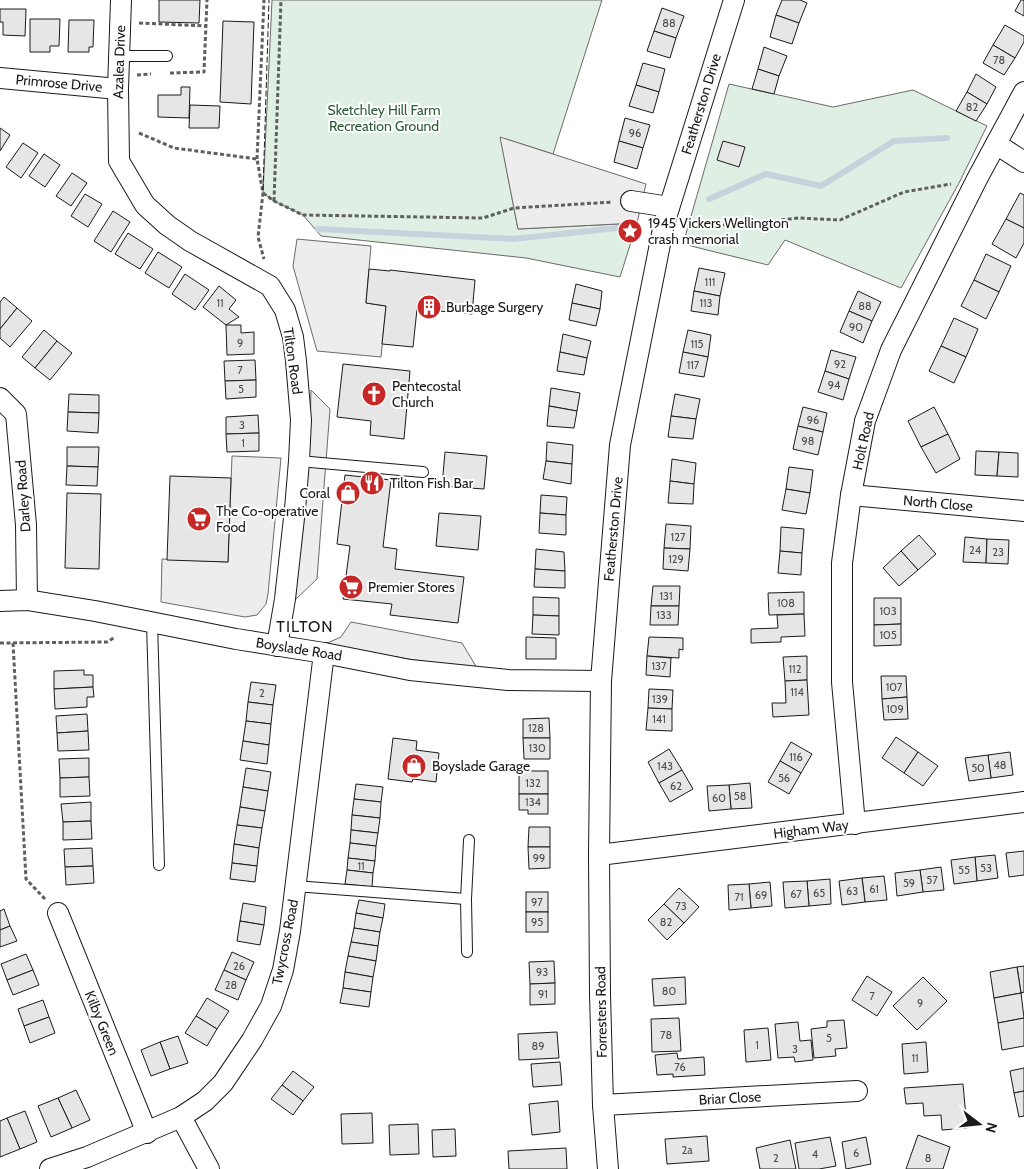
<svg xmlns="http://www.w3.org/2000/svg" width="1024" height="1169" viewBox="0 0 1024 1169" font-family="Cabin,sans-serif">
	<rect width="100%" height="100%" fill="#fff"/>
	<g fill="#e0efe3" stroke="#6a6a6a">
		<path d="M272,0h330l-49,154 -47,-15 -4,6 16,84 119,-6 -17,54 -94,-19 -205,-22 -18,-21 -29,-14 -11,-8z"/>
		<path d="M729,84l104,23 80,-17 74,36 -28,57 -58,105 -116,-48 -17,25 -85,-21z"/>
	</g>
	<g fill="#ededed" stroke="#6a6a6a">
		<path d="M500,137l146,47 -9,39 -119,6z"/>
		<path d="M297,239l74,7 -5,57 20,3 -5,51 -64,-6 -24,-85z"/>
		<path d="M311,390l19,19 -13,170 -23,22 16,-165z"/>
		<path d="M232,456l49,2 -13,136 -2,10 -9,11 -12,2 -84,-15 1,-43 66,3z"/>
		<path d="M351,622l111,21 15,25 -63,-8 -89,-16 16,-7z"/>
	</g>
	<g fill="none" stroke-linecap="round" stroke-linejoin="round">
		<g stroke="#c6d2dc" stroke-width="6">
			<path d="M709,199l57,-25 55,12 73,-45 53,-3"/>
			<path d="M318,229l195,10 114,-12"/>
		</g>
	</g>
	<g fill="#e6e6e6" stroke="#1a1a1a">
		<path d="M159,0h41l-1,23 -40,-1z"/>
		<path d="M782,0h18l7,3 -8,20 -23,-8z"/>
		<path d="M1021,0h3v16l-9,-5z"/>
		<path d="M662,8l22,8 -8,22 -22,-7z"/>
		<path d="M0,9h26l-1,27 -22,-1v-13h-3z"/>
		<path d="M776,15l23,8 -7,21 -22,-7z"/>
		<path d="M30,19h30l-1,27h-9v6h-20z"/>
		<path d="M69,20h25l-1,27h-4v5h-21z"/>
		<path d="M223,21l31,1 -3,82 -31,-2z"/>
		<path d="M1005,25l19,11v6l-9,16 -22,-13z"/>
		<path d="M654,31l22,7 -6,20 -23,-7z"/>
		<path d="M993,45l22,13 -11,17 -21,-12z"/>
		<path d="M764,47l23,9 -8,20 -21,-7z"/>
		<path d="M643,63l22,6 -6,23 -23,-7z"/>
		<path d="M758,69l21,7 -5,18 -22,-5z"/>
		<path d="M976,74l20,13 -9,17 -20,-12z"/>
		<path d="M636,85l23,7 -6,21 -24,-7z"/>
		<path d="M181,87h9l-1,31 -31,-1v-22h23z"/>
		<path d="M967,92l20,12 -11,17 -20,-10z"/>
		<path d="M190,105l30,1 -1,22h-30z"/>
		<path d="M625,118l25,7 -7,23 -24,-7z"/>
		<path d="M0,128l10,7 -10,16z"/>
		<path d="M619,141l24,7 -6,21 -23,-7z"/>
		<path d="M723,141l22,6 -6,20 -22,-7z"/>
		<path d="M23,143l15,10 -17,25 -15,-11z"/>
		<path d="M44,154l16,11 -15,22 -16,-11z"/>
		<path d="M72,173l15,10 -16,23 -15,-10z"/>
		<path d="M1020,193l4,2v33l-18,-9z"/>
		<path d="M85,194l17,10 -14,23 -17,-11z"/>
		<path d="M113,211l17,11 -19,30 -17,-11z"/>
		<path d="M1006,219l18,9v15l-8,15 -24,-14z"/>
		<path d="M128,233l25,16 -13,20 -25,-15z"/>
		<path d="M158,252l24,15 -13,21 -24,-15z"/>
		<path d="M986,254l25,12 -12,26 -25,-12z"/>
		<path d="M699,268l26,5 -5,23 -26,-5z"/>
		<path d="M369,269l21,2v-1l85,10 -3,34 -55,-5 -4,38 -31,-3 4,-38 -20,-3z"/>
		<path d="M185,274l24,16 -14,20 -23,-16z"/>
		<path d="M974,280l25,12 -13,27 -25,-13z"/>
		<path d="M576,284l26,7 -2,18 -28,-6z"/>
		<path d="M219,286l17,14 -7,9 10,8 -13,8 -23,-18z"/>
		<path d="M694,291l26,5 -2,19 -27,-4z"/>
		<path d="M858,291l23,11 -9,19 -23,-10z"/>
		<path d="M4,297l13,11 -17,21v-27z"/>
		<path d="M572,303l28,6 -4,17 -27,-6z"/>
		<path d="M17,308l15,13 -22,26 -10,-9v-9z"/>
		<path d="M849,311l23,10 -9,22 -23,-11z"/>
		<path d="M954,318l24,11 -12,28 -25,-11z"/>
		<path d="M226,325h15v8l13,-1v22l-27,1z"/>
		<path d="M44,330l13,11 -22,27 -13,-11z"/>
		<path d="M688,330l23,5 -3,22 -25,-5z"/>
		<path d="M563,334l28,7 -4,17 -27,-6z"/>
		<path d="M57,341l15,12 -22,27 -15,-12z"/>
		<path d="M941,346l25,11 -12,26 -25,-12z"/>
		<path d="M831,350l25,7 -7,22 -24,-8z"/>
		<path d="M560,352l27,6 -3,17 -27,-4z"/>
		<path d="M683,352l25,5 -4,20 -25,-4z"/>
		<path d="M255,360l1,20 -31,1 -1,-20z"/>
		<path d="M343,364l67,7 -6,68 -34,-4 1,-14 -34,-4z"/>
		<path d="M825,371l24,8 -6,21 -25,-8z"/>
		<path d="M256,380v17l-30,2 -1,-18z"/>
		<path d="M551,388l29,5 -3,18 -28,-5z"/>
		<path d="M69,394l30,1v18l-31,-1z"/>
		<path d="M675,394l25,5 -4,20 -25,-3z"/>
		<path d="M549,406l28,5 -3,17 -27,-2z"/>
		<path d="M803,407l24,6 -4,19 -25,-6z"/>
		<path d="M934,407l14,27 -27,13 -13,-26z"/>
		<path d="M68,412l31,1 -1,20 -31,-2z"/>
		<path d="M258,415l1,18 -33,1v-17z"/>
		<path d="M671,416l25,3 -3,20 -25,-2z"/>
		<path d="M798,426l25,6 -5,23 -25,-6z"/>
		<path d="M259,433v18l-32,1 -1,-18z"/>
		<path d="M948,434l12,25 -24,14 -15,-26z"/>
		<path d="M547,442l26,3 -1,19 -26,-3z"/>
		<path d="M67,447h32l-1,20 -31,-1z"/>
		<path d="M976,451l23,1 -2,24 -22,-1z"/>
		<path d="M445,452l42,4 -3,33 -42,-3z"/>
		<path d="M999,452l19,1v24l-21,-1z"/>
		<path d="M672,459l24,4 -2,21 -24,-3z"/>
		<path d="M546,461l26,3 -1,20 -28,-5z"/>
		<path d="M67,466l31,1 -1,19 -31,-1z"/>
		<path d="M789,467l24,3 -3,23 -24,-4z"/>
		<path d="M345,475l46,5 -8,67 14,2 -2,20 69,8 -6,46 -68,-8 2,-11 -49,-5 7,-53 -13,-2z"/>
		<path d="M170,476l61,2 -3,84 -61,-2z"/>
		<path d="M670,481l24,3 -1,20 -25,-1z"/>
		<path d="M786,489l24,4 -4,21 -24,-4z"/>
		<path d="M67,493l34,1 -2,75 -34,-1z"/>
		<path d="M541,495l26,2 -1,18 -26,-2z"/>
		<path d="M439,513l42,3 -3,34 -42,-4z"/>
		<path d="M540,513l26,2v20l-27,-2z"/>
		<path d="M666,524l25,2 -1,23 -26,-1z"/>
		<path d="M781,527l23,2 -2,24 -22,-2z"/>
		<path d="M919,535l17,19 -18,16 -17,-19z"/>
		<path d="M965,537l22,2 -1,24 -23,-1z"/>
		<path d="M987,539l22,1 -1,24 -22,-1z"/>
		<path d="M664,548l26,1 -2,22 -25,-2z"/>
		<path d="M536,549l28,3 1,19 -30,-2z"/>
		<path d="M780,551l22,2 -1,22 -23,-2z"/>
		<path d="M901,551l17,19 -19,16 -16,-18z"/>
		<path d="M535,569l30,2v17l-31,-1z"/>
		<path d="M653,586h27l-1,20h-28z"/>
		<path d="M804,592v22l-35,1 -1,-22z"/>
		<path d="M533,597l26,1v18l-26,-1z"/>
		<path d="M874,598h27v26l-27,1z"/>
		<path d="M651,606h28l-1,19h-28z"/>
		<path d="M804,614l1,22 -24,1v5l-30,1v-14l27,-1 -1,-13z"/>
		<path d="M533,615l26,1v19l-27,-1z"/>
		<path d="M901,624v21l-27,1v-21z"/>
		<path d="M526,637l30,1v21h-30z"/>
		<path d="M649,637l34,1v12l-4,-1v9l-32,-2z"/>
		<path d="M647,656l24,2 -1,19 -24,-2z"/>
		<path d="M807,656v24l-22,1 -2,-24z"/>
		<path d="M84,670v5h9v12l-39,2v-18z"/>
		<path d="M881,676h25l1,21 -25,2z"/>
		<path d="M807,680l2,35 -36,2 -1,-14h14l-1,-22z"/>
		<path d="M251,682l25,3 -3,20 -25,-3z"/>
		<path d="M93,687l1,10h-7v10l-32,2 -1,-20z"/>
		<path d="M649,689l24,1 -1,19 -24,-1z"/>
		<path d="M907,697l1,22 -24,1 -2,-21z"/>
		<path d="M248,702l25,3 -2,19 -25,-3z"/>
		<path d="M648,708l24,1v22l-26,-1z"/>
		<path d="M87,714l1,17 -31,2 -1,-17z"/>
		<path d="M549,718l1,20h-27v-19z"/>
		<path d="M246,721l25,3 -2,21 -26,-4z"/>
		<path d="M88,731l1,19 -31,1 -1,-18z"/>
		<path d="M896,737l22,15 -14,21 -22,-15z"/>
		<path d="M393,738l24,3 -1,9 23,3 -3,29 -23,-3 -1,3 -24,-3z"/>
		<path d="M523,738h27v21h-26z"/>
		<path d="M243,741l26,4 -2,19 -27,-4z"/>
		<path d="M791,742l21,12 -11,19 -21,-12z"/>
		<path d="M669,749l13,21 -23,13 -11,-21z"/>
		<path d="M918,752l20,14 -15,20 -19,-13z"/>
		<path d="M1010,752l3,23 -22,3 -3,-23z"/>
		<path d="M988,755l3,23 -22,3 -4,-23z"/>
		<path d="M89,758v19l-29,1 -1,-19z"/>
		<path d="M780,761l21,12 -12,21 -21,-12z"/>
		<path d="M246,768l25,4 -3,19 -25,-4z"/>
		<path d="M682,770l11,19 -23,13 -11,-19z"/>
		<rect x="519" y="771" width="29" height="23"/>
		<path d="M89,777l1,19 -30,1v-19z"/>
		<path d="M750,783l2,25 -21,1 -2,-24z"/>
		<path d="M356,784l27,3 -2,15 -27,-3z"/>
		<path d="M729,785l2,24 -22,2 -2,-25z"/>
		<path d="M243,787l25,4 -3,20 -25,-4z"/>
		<path d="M519,794h29v20h-20v-4h-9z"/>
		<path d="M354,799l27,3 -1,16 -28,-3z"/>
		<path d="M91,802v19l-28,1 -2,-18z"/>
		<path d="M240,807l25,4 -3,17 -25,-3z"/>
		<path d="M352,815l28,3 -2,15 -27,-3z"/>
		<path d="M91,821l1,18 -29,1v-18z"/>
		<path d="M237,825l25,3 -3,20 -25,-4z"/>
		<path d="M529,827h21v20h-22z"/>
		<path d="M351,830l27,3 -2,13 -26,-3z"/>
		<path d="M350,843l26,3 -1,15 -27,-3z"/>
		<path d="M234,844l25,4 -2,18 -25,-3z"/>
		<path d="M528,847h22v21l-21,1z"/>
		<path d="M92,848l1,18 -28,1 -1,-18z"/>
		<path d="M1024,851v24l-15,2 -3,-24z"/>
		<path d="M995,855l3,23 -21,3 -2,-24z"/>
		<path d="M975,857l2,24 -23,3 -3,-24z"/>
		<path d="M348,858l27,3 -2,12 -26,-3z"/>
		<path d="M232,863l25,3 -2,16 -25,-3z"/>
		<path d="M93,866l1,17 -28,2 -1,-18z"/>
		<path d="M941,867l3,23 -21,2 -3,-22z"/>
		<path d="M347,870l26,3 -1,14 -27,-3z"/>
		<path d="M920,870l3,22 -26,4 -2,-23z"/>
		<path d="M884,876l3,24 -22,2 -3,-24z"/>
		<path d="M862,878l3,24 -23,3 -3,-24z"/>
		<path d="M830,879l1,25 -22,2 -2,-25z"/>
		<path d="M807,881l2,25 -24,2 -2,-26z"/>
		<path d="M770,882l2,24 -21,2 -2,-24z"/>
		<path d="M749,884l2,24 -22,2 -1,-25z"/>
		<path d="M679,888l20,19 -15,16 -20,-19z"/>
		<rect x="526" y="892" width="22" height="20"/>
		<path d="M359,900l26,4 -2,14 -27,-5z"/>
		<path d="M243,903l23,4 -2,18 -24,-4z"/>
		<path d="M664,904l20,19 -17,17 -19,-20z"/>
		<path d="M4,909l6,17 -10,4v-19z"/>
		<rect x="526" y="912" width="22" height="20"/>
		<path d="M356,913l27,5 -3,14 -26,-4z"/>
		<path d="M240,921l24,4 -4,20 -23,-4z"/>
		<path d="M10,926l7,15 -17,6v-17z"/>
		<path d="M354,928l26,4 -2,14 -27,-4z"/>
		<path d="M351,942l27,4 -2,15 -28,-5z"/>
		<path d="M232,952l22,10 -8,18 -22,-10z"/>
		<path d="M26,954l7,16 -26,10 -6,-16z"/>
		<path d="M348,956l28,5 -3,16 -28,-5z"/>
		<path d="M554,961l1,22 -25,1 -1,-22z"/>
		<path d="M1024,966v26l-3,1 -4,-26z"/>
		<path d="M1017,967l4,26 -27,5 -4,-26z"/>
		<path d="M33,970l6,15 -26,10 -6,-15z"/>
		<path d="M224,970l22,10 -8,20 -23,-10z"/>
		<path d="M345,972l28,5 -2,15 -28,-4z"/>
		<path d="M867,976l25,16 -15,24 -25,-16z"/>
		<path d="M685,977l1,27 -32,2 -2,-27z"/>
		<path d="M923,977l24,24 -30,29 -24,-24z"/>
		<path d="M555,983v21l-25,1v-21z"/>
		<path d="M343,988l28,4 -2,15 -29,-4z"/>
		<path d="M1021,993l3,25 -26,5 -4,-25z"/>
		<path d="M207,998l22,13 -12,18 -21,-13z"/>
		<path d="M43,1000l6,17 -25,9 -6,-17z"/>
		<path d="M196,1016l21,13 -10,17 -22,-13z"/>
		<path d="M49,1017l6,16 -25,10 -6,-17z"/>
		<path d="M679,1018l2,33 -29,1 -1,-33z"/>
		<path d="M1024,1018v28l-22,4 -4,-27z"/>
		<path d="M844,1020l3,28 -12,1 1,7 -22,2 -3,-29 16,-2v-6z"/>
		<path d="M798,1022l2,19 11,-1 2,20 -18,2 -1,-5 -16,1 -3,-34z"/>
		<path d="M768,1028l3,32 -25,2 -2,-32z"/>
		<path d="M557,1032l2,26 -40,2 -1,-26z"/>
		<path d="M178,1036l10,27 -18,6 -10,-27z"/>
		<path d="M160,1042l10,27 -19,7 -10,-26z"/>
		<path d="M926,1042l2,30 -24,2 -2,-30z"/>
		<path d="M677,1053l1,6 26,-2 1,18 -32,2v-3l-16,1 -2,-20z"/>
		<path d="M560,1062l2,23 -29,2 -2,-23z"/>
		<path d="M1024,1068v23l-10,2 -4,-22z"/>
		<path d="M293,1071l21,16 -11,14 -21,-16z"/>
		<path d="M963,1084l4,44 -25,2 -1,-15 -17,1 -1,-13 -17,1 -2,-16z"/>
		<path d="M282,1085l21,16 -10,14 -22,-16z"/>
		<path d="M76,1090l14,30 -18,8 -14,-30z"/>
		<path d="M1024,1091v25l-5,1 -5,-24z"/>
		<path d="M58,1098l14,30 -21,9 -13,-31z"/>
		<path d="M558,1101l2,31 -28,3 -3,-31z"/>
		<path d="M25,1111l12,31 -17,7 -13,-31z"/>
		<path d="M372,1113l1,30 -31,1 -1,-30z"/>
		<path d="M7,1118l13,31 -20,8v-36z"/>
		<path d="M418,1124l1,30 -29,1 -1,-30z"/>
		<path d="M455,1129l1,27 -23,1 -1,-27z"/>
		<path d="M918,1135l32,12 -7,22h-37z"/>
		<path d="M707,1136l2,25 -42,3 -2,-25z"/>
		<path d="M830,1137l6,29 -17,3h-20l-4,-26z"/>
		<path d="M866,1137l5,27 -25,5 -4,-27z"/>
		<path d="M790,1140l6,29h-36l-4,-21z"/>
		<path d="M566,1148l1,21h-58l-1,-18z"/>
	</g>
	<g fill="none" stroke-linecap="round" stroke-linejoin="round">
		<defs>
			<g id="service">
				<path d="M119,56h48"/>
				<path d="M299,461l124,11"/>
				<path d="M152,622l7,243"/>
				<path d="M295,886l171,13"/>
				<path d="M467,952l-1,-53 3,-59"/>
			</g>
			<g id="minor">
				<path d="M121,0l-3,89 1,72 26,44 22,20 23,16 80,45 15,24 8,27 3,24 5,59 -2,41 -4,48 -10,90 -8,47"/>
				<path d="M0,78l118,11"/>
				<path d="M996,144l28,18"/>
				<path d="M631,201l38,6"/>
				<path d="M0,398l16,16 10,111 1,75"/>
				<path d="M851,495l173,16"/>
				<path d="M0,601l27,-1 68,11 141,28 88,14 86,17 98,10 93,1"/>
				<path d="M855,824l-13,-142v-119l9,-68 14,-74 26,-71 86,-171 47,-87"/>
				<path d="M599,855l425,-53"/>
				<path d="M58,913l89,220"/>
				<path d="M603,1105l254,-14"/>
				<path d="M181,1117l28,52"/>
				<path d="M50,1169l37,-12 94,-40 24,-16 18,-18 29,-43 19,-34 12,-36 7,-39 34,-278"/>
				<path d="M608,1169l-5,-64 -3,-111 -1,-139 2,-174 19,-236 44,-221 70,-224"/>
			</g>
		</defs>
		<use href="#service" stroke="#1a1a1a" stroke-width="12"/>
		<use href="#minor" stroke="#1a1a1a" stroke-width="22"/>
		<g stroke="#5f5f5f" stroke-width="3" stroke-dasharray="4 2.5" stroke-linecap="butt">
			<path d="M139,23l67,3"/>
			<path d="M170,73l34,-1 3,-72"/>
			<path d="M137,75l14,-1"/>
			<path d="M139,133l35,15 83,11 6,34 -5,44 6,22"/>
			<path d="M257,159l7,-159"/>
			<path d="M263,193l11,8 29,14 180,3 31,-10 99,-6"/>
			<path d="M274,201l7,-201"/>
			<path d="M684,224l55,1 60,-7 41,2 64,-28 47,-8"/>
			<path d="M0,643l107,-1 8,-5"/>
			<path d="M13,643l13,236 19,20"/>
		</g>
		<use href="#service" stroke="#fff" stroke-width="10"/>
		<use href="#minor" stroke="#fff" stroke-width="20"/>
		<path stroke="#1a1a1a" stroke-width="1" stroke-dasharray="6 2.5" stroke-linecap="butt" d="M263,190l6,-190"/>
	</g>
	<defs>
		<symbol id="sight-disc" viewBox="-11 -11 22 22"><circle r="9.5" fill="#c62828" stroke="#fff"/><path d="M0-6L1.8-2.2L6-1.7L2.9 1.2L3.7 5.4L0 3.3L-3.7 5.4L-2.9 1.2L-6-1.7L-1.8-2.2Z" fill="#fff"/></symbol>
		<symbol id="building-disc" viewBox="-11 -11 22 22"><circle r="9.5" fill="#c62828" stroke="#fff"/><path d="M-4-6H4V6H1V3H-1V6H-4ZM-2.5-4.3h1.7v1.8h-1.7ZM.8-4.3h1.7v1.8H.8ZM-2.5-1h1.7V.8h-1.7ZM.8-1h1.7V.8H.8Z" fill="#fff"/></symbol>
		<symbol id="church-disc" viewBox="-11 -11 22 22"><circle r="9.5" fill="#c62828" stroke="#fff"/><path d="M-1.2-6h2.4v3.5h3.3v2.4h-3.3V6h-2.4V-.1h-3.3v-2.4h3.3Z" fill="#fff"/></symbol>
		<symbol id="restaurant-disc" viewBox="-11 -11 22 22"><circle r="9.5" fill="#c62828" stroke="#fff"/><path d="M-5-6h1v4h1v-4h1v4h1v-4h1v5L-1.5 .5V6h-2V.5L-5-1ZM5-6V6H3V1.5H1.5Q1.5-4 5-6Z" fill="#fff"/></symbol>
		<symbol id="shop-disc" viewBox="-11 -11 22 22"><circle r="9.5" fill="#c62828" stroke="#fff"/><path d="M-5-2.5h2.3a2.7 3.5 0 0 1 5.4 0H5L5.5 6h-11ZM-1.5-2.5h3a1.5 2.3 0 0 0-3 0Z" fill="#fff"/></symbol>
		<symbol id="supermarket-disc" viewBox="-11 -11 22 22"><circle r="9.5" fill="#c62828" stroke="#fff"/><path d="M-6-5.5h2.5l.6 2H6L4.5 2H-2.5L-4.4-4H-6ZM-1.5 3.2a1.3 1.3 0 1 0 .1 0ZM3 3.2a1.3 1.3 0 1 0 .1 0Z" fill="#fff"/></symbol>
	</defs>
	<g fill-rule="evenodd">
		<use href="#sight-disc" x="616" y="217" width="28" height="28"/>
		<use href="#building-disc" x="415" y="293" width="28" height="28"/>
		<use href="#church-disc" x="360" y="380" width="28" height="28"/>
		<use href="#restaurant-disc" x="358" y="469" width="28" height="28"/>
		<use href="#shop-disc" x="334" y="479" width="28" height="28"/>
		<use href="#supermarket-disc" x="185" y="505" width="28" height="28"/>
		<use href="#supermarket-disc" x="337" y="573" width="28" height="28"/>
		<use href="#shop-disc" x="400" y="752" width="28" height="28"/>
	</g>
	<g text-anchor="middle" stroke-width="4" stroke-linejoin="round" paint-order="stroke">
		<g font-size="11" fill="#4d4d4d">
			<text x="669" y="27">88</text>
			<text x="999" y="64">78</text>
			<text x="972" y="111">82</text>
			<text x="635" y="137">96</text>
			<text x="710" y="286">111</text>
			<text x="220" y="307">11</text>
			<text x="706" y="307">113</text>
			<text x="865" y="310">88</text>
			<text x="856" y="331">90</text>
			<text x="240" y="347">9</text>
			<text x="697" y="348">115</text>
			<text x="840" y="368">92</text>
			<text x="693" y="369">117</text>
			<text x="240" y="374">7</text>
			<text x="834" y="389">94</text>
			<text x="241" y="393">5</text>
			<text x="813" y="424">96</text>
			<text x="242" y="429">3</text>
			<text x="808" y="445">98</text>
			<text x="243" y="447">1</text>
			<text x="678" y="541">127</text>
			<text x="975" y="554">24</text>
			<text x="998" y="556">23</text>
			<text x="676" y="563">129</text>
			<text x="666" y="600">131</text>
			<text x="786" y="607">108</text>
			<text x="888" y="615">103</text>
			<text x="664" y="619">133</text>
			<text x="888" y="639">105</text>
			<text x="659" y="670">137</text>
			<text x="795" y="673">112</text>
			<text x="894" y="691">107</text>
			<text x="797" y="696">114</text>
			<text x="262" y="697">2</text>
			<text x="660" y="703">139</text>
			<text x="895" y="713">109</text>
			<text x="659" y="723">141</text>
			<text x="536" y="732">128</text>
			<text x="537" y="752">130</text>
			<text x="796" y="761">116</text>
			<text x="1000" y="769">48</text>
			<text x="665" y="770">143</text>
			<text x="978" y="772">50</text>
			<text x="784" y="782">56</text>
			<text x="533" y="787">132</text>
			<text x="676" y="790">62</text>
			<text x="740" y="800">58</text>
			<text x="719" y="802">60</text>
			<text x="533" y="806">134</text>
			<text x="539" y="862">99</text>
			<text x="361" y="870">11</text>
			<text x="986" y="872">53</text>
			<text x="964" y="874">55</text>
			<text x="932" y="884">57</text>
			<text x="909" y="887">59</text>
			<text x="874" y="893">61</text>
			<text x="852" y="895">63</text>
			<text x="819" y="897">65</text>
			<text x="796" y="898">67</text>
			<text x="761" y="899">69</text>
			<text x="739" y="901">71</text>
			<text x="537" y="906">97</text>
			<text x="681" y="910">73</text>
			<text x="537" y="926">95</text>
			<text x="666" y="926">82</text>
			<text x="239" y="970">26</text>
			<text x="542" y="976">93</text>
			<text x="231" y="989">28</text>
			<text x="669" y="995">80</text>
			<text x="543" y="998">91</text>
			<text x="872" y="1000">7</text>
			<text x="920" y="1007">9</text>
			<text x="666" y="1039">78</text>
			<text x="829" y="1042">5</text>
			<text x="757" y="1049">1</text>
			<text x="538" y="1050">89</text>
			<text x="795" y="1053">3</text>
			<text x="915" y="1062">11</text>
			<text x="680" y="1071">76</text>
			<text x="687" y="1154">2a</text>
			<text x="856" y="1157">6</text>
			<text x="815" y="1158">4</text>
			<text x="776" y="1162">2</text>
			<text x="928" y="1162">8</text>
		</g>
		<g font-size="14" fill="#1a1a1a" stroke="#fff">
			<text transform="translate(119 62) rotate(-88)" y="5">Azalea Drive</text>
			<text transform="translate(59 83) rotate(5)" y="5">Primrose Drive</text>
			<text transform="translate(701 104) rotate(-73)" y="5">Featherston Drive</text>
			<text transform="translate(293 361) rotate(82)" y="5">Tilton Road</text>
			<text transform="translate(863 441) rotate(-78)" y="5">Holt Road</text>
			<text transform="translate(23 496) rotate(-94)" y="5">Darley Road</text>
			<text transform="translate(938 503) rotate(5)" y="5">North Close</text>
			<text transform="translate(613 529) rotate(-85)" y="5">Featherston Drive</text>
			<text transform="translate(299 649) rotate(9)" y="5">Boyslade Road</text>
			<text transform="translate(811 829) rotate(-7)" y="5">Higham Way</text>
			<text transform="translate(285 942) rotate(-79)" y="5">Twycross Road</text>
			<text transform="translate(601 1012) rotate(-91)" y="5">Forresters Road</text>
			<text transform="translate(102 1023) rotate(68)" y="5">Kilby Green</text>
			<text transform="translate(730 1098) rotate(-3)" y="5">Briar Close</text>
		</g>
		<g font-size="14" fill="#2b5a34" stroke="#fff">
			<text x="384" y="115">Sketchley Hill Farm<tspan x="384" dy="16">Recreation Ground</tspan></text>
		</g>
		<g font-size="14" fill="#1a1a1a" stroke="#fff" text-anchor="start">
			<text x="648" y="228">1945 Vickers Wellington<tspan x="648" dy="16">crash memorial</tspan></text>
			<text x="446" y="312">Burbage Surgery</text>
			<text x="392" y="391">Pentecostal<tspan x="392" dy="16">Church</tspan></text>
			<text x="390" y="488">Tilton Fish Bar</text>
			<text x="330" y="498" text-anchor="end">Coral</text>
			<text x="216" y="516">The Co-operative<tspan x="216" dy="16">Food</tspan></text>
			<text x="368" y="592">Premier Stores</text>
			<text x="432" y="771">Boyslade Garage</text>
		</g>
		<g font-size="16" letter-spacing="1" fill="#1a1a1a" stroke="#fff">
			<text x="305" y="632">TILTON</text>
		</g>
	</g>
	<g transform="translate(979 1124) rotate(106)" stroke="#ffffff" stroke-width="4" paint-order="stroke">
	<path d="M0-4L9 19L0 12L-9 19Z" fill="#1a1a1a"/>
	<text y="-8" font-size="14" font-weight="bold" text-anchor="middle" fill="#1a1a1a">N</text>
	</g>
</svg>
